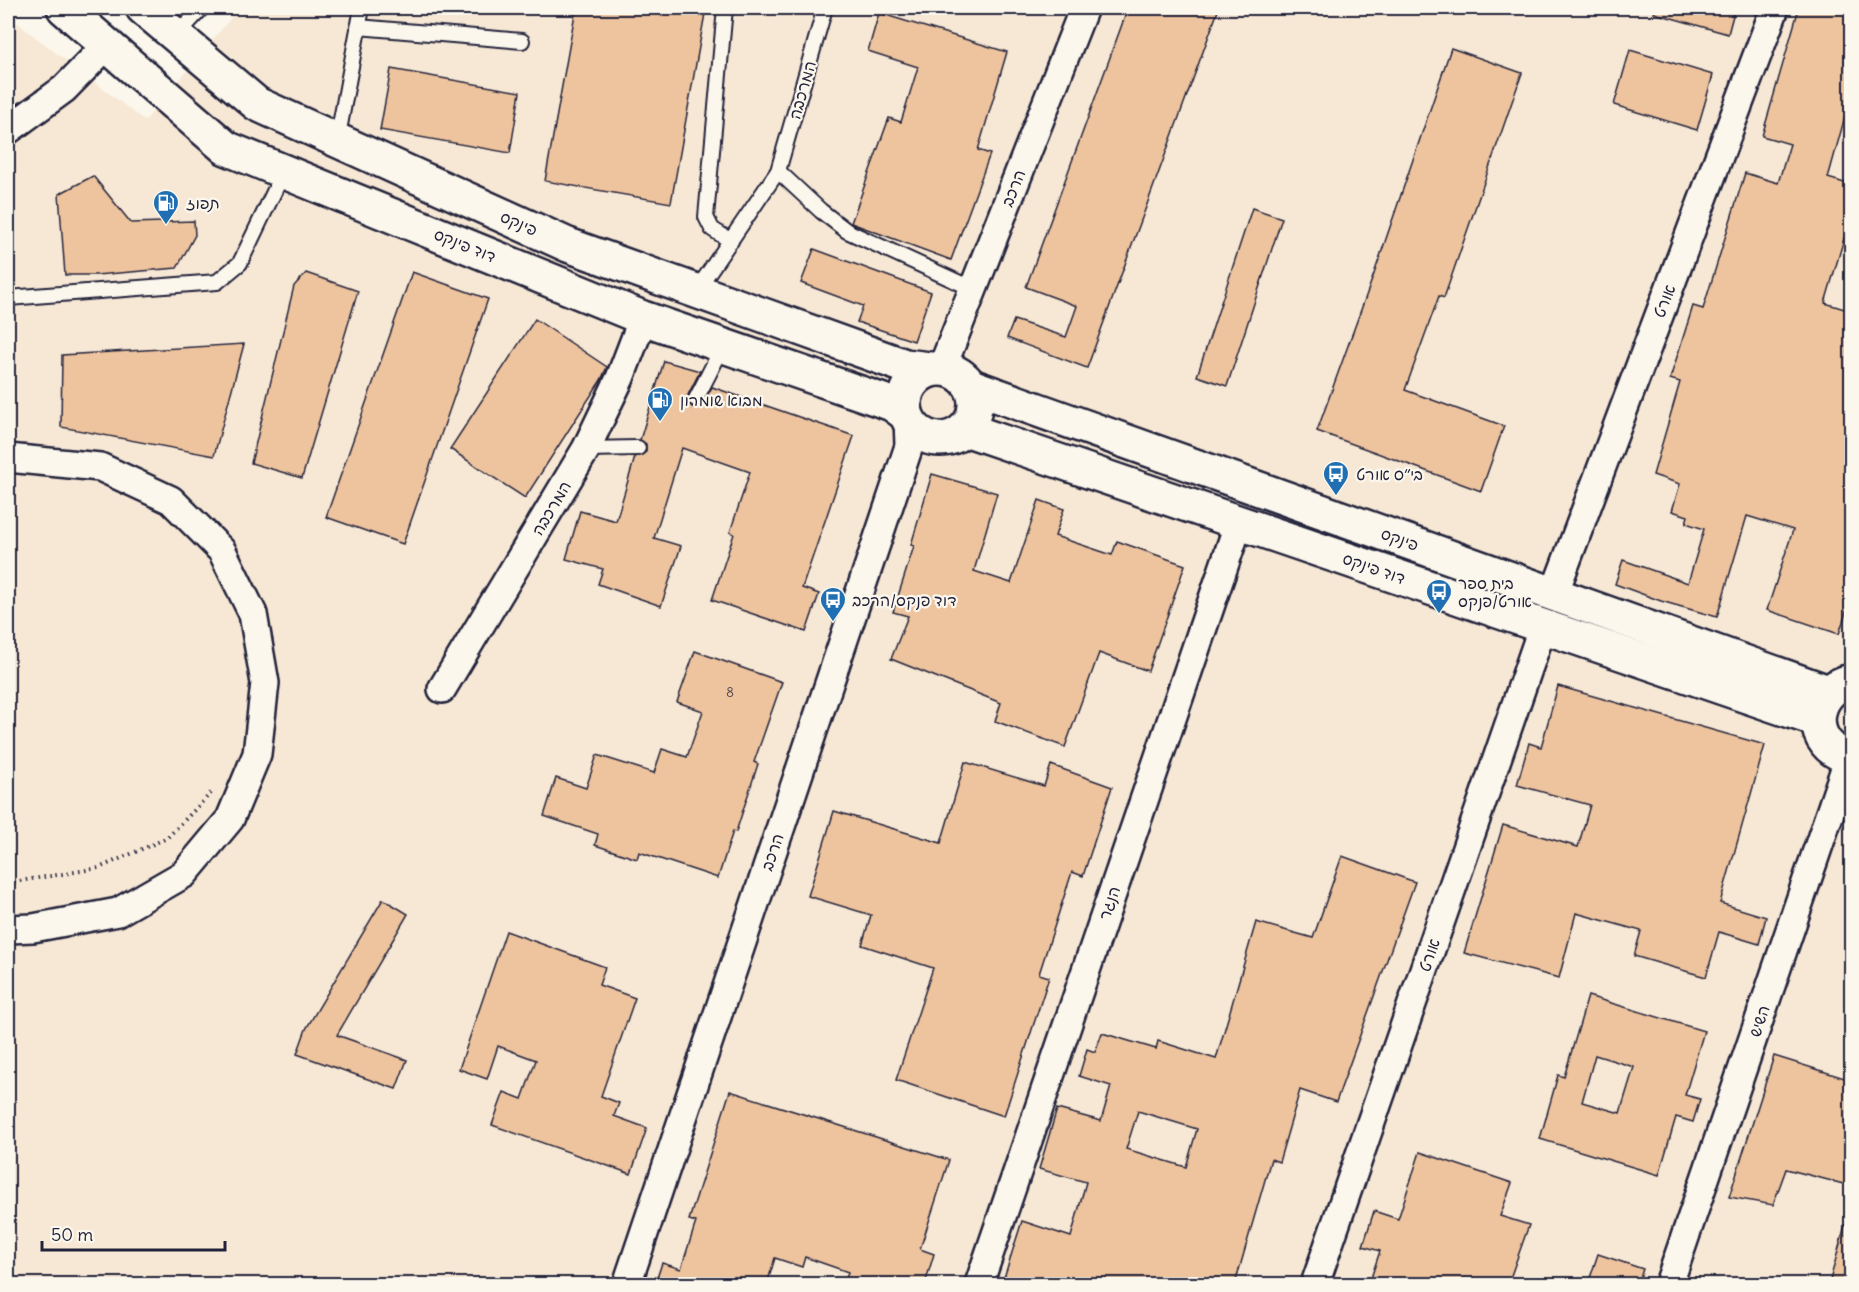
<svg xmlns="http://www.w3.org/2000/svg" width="1859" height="1292" viewBox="0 0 1859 1292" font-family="Delius,'Playpen Sans Hebrew',sans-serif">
	<rect width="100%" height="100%" fill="#fbf7ec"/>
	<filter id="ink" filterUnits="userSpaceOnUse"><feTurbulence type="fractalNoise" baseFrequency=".0167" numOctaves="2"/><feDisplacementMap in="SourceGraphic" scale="12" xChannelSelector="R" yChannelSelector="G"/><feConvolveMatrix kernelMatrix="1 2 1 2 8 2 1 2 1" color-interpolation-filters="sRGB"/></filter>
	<g filter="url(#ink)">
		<path fill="#f7e8d5" d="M239,8h1612v1276h-1843v-1268l137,105z"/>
		<g fill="#eec49e" stroke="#22223b" stroke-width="1.5" fill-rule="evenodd">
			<path d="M576,8h130l-35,195 -126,-22z"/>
			<path d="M1128,8h91l-132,360 -80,-30 7,-18 52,17 11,-31 -51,-19z"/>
			<path d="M1655,8h80l-7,26 -74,-21z"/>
			<path d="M1799,8l52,2v85l-23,83 23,7v30l-26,88 26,8v286l-12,37 -72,-24 26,-80 -46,-14 -30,101 -56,-16 -46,-17 8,-24 65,23 16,-54 -18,-6 2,-7 -16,-5 8,-27 -27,-9 27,-93 -10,-3 23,-73 10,3 42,-136 33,10 12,-39 -28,-8z"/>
			<path d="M879,13l128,39 -29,98 12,4 -39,106 -100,-37 38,-105 12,4 17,-55 -50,-16z"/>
			<path d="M1451,48l71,25 -78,225 -5,-2 -34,94 99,36 -23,65 -164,-60 57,-157z"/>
			<path d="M1630,50l83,25 -16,55 -83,-25z"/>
			<path d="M391,69l129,23 -10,61 -130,-23z"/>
			<path d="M93,176l38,47 63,-2 1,14 -18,33 -81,7h-31l-6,-81z"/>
			<path d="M1252,208l30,10 -55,168 -30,-10z"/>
			<path d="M814,249l117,43 -17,49 -57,-19 6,-16 -62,-23z"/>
			<path d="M412,272l76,27 -85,245 -77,-27z"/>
			<path d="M306,273l52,18 -56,187 -51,-15 43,-177z"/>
			<path d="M535,319l72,48 -6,13 -76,118 -75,-49z"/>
			<path d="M244,344l-30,112 -153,-29 1,-72z"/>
			<path d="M664,361l36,10 -12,24v8l4,4 9,-1 11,-19 142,49 -52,152 17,6 -13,38 -94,-32 22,-66 -4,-2 20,-60 -68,-24 -28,90 27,8 -20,60 -63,-22 5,-15 -37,-10 14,-48 36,10 19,-64 11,-5v-8l-6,-4z"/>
			<path d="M932,474l65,19 -23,78 37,12 28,-83 25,9 -9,27 57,19 5,-14 68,24 -37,106 -49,-18 -34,94 -70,-26 6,-18 -110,-44 17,-43 -15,-4 21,-66 -3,-1z"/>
			<path d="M695,651l87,31 -28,80 4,2 -22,68 -3,-1 -15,47 -79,-26 -2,7 -42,-14 3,-11 -54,-18 12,-38 30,10 11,-33 57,18 8,-24 25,8 16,-46 -26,-9z"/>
			<path d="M1558,686l207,59 -45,158 46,14 -7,27 -40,-12 -13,45 -72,-21 7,-25 -65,-18 -17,65 -95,-25 39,-128 75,22 12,-42 -73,-20 12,-42 12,4z"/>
			<path d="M965,762l79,24 7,-21 61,22 -29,89 -11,-4 -33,102 10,3 -45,139 -108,-36 37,-112 -71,-23 9,-30 -63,-19 26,-85 107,32z"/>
			<path d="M1342,856l73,26 -79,220 -36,-12 -21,72 -8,-3 -36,125h-217l-15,-3 19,-60 49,16 15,-55 -47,-13 18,-60 44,12 10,-35 -32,-10 8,-27 8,3 7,-19 54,16 2,-8 58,18 40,-137 57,16zM1138,1111l59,18 -11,38 -60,-18z"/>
			<path d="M383,899l25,15 -71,121 70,25 -11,29 -99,-35 9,-25z"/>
			<path d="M506,931l99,36 -6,18 36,13 -34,98 18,7 -5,13 33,12 -16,46 -139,-49 12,-33 18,7 14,-39 -38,-14 -11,33 -28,-10z"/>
			<path d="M1588,996l116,35 -19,64 15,4 -7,23 -17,-5 -17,58 -119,-36 18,-64 6,2zM1595,1055l39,12 -14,46 -38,-11z"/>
			<path d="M1774,1056l77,24v106l-65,-17 -13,36 -44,-8z"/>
			<path d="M730,1091l219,69 -29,89 14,5 -9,30h-81l4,-12 -43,-15 -3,10 -27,-9 -8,26h-112l7,-21 19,6 15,-47 -7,-2z"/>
			<path d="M1420,1152l92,31 -12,33 29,9 -21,59h-139l11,-33 -17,-5 11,-35 24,8z"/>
			<path d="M1845,1225l6,1v58h-22z"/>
			<path d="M1598,1254l45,15 -5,15h-50z"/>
		</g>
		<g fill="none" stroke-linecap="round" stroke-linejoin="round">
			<defs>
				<g id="lane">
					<path d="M725,8l-19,209 6,12 19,12"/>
					<path d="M358,27l164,14"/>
					<path d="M175,37l27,-29"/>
					<path d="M337,141l25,-133"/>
					<path d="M778,171l43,40 26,20 126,58"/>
					<path d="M696,291l82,-120 47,-163"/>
					<path d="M8,298l209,-16 23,-19 44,-92"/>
					<path d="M696,399l27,-53"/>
					<path d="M586,449l52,-1"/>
				</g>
				<g id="street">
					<path d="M8,130l56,-41 43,-44"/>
					<path d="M942,368l142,-360"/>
					<path d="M8,458l92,9 71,33 51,51 31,63 12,69 -8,71 -27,65 -46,55 -66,38 -85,16 -25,1"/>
					<path d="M1554,594l221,-586"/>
					<path d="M442,689l144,-240 34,-71 23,-60"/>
					<path d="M627,1284l282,-838 -1,-28"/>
					<path d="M979,1284l260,-762"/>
					<path d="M1315,1284l228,-658"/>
					<path d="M1669,1284l180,-527"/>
				</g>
				<g id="secondary">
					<path d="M64,8l162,140 417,170 249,86 14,10"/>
					<path d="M143,8l114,96 311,141 337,121 25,3"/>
					<circle cx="940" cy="404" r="35"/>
					<path d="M971,386l857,306"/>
					<path d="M965,429l852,291"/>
					<path d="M1852,681c-44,8 -46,69 0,76"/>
				</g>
			</defs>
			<use href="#lane" stroke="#22223b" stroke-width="18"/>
			<use href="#street" stroke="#22223b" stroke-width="32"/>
			<use href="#secondary" stroke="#22223b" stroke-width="38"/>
			<path stroke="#22223b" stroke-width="4" stroke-dasharray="1.5 4.5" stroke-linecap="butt" d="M8,883l91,-15 68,-30 46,-47"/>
			<use href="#lane" stroke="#fbf7ec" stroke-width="14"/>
			<use href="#street" stroke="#fbf7ec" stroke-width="27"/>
			<use href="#secondary" stroke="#fbf7ec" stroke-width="33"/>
		</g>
	</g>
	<defs>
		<symbol id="fuel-pin" viewBox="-11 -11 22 30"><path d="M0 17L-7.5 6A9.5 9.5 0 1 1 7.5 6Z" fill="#1f6fb2" stroke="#fbf7ec"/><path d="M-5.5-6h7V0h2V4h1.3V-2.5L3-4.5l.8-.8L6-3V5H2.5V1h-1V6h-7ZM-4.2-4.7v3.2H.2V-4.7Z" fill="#fff"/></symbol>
		<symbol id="bus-pin" viewBox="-11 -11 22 30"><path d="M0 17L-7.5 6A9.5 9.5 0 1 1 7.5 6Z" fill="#1f6fb2" stroke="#fbf7ec"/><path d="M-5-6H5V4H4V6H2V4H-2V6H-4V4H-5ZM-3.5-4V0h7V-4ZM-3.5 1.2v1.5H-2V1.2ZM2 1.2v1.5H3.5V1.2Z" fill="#fff"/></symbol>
	</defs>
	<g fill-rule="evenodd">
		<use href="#fuel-pin" x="151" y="188" width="30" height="40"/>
		<use href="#fuel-pin" x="645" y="385" width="30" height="40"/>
		<use href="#bus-pin" x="1321" y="459" width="30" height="40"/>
		<use href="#bus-pin" x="1424" y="577" width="30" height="40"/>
		<use href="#bus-pin" x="818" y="585" width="30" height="40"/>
	</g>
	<g text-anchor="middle" stroke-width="4.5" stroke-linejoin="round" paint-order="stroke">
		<g font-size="14" fill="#554a54">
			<text x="730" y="697">8</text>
		</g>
		<g font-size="16" fill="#22223b" stroke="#fbf7ec">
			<text transform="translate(802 90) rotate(-74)" y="6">המרכבה</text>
			<text transform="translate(1013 188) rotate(-68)" y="6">הרכב</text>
			<text transform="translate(519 223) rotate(24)" y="6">פינקס</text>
			<text transform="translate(465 245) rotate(22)" y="6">דוד פינקס</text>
			<text transform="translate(1664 301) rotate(-69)" y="6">אורט</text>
			<text transform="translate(551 508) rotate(-59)" y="6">המרכבה</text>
			<text transform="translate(1400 539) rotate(20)" y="6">פינקס</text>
			<text transform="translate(1374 568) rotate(19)" y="6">דוד פינקס</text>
			<text transform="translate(772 852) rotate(-71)" y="6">הרכב</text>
			<text transform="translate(1109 903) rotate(-71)" y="6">הנגר</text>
			<text transform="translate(1429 955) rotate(-71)" y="6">אורט</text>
			<text transform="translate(1759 1021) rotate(-71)" y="6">השיש</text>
		</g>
		<g font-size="16" fill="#22223b" stroke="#fbf7ec" text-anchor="start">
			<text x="186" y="209">תפוז</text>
			<text x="680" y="406">מבוא שומרון</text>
			<text x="1356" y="480">בי״ס אורט</text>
			<text x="1458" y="589">בית ספר<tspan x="1458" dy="18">אורט/פנקס</tspan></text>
			<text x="852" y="606">דוד פנקס/הרכב</text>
		</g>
	</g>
	<rect width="1859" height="1292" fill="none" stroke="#fbf7ec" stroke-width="30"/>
	<rect x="15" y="15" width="1829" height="1262" fill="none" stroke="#22223b" stroke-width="2" filter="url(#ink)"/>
	<path d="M42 1241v9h183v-9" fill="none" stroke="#22223b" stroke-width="3"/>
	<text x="51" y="1241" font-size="18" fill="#22223b" stroke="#fbf7ec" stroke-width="4.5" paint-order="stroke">50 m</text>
</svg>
